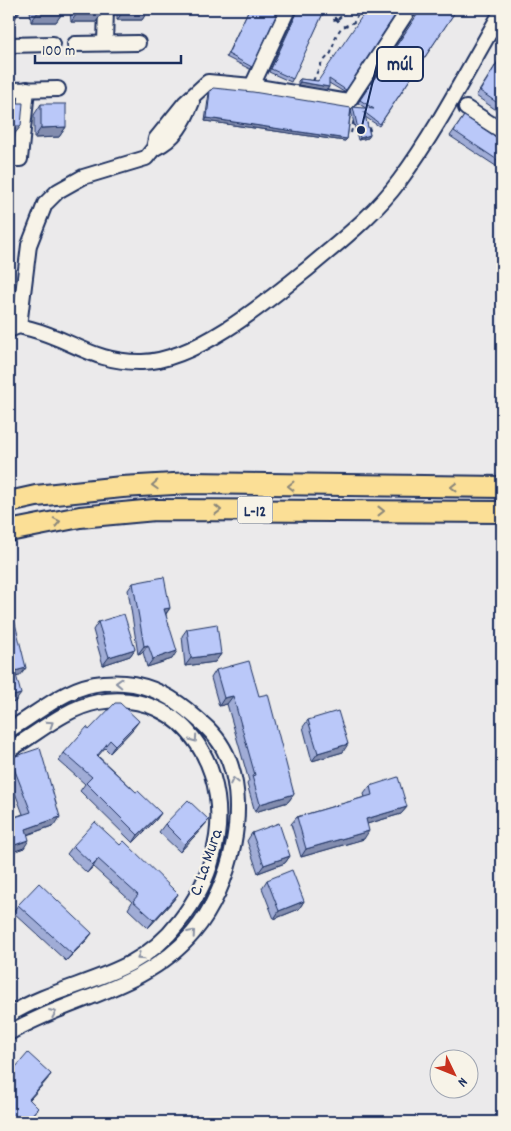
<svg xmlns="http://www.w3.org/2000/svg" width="511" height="1131" viewBox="0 0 511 1131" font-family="Dekko,sans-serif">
	<rect width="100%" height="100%" fill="#ebeaeb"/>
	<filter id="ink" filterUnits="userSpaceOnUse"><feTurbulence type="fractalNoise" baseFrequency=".02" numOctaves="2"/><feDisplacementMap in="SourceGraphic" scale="10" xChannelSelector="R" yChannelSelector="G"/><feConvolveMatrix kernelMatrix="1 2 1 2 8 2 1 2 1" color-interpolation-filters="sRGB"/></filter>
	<g filter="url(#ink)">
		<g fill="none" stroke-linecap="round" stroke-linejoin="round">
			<defs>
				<g id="minor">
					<path d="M105,43l1,-34"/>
					<path d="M75,44l63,-1"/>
					<path d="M9,45l44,-1"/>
					<path d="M252,86l36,-77"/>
					<path d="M9,90l49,-1"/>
					<path d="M466,108l36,23"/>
					<path d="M155,148c20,-9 29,-26 37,-46"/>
					<path d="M9,159h11l7,-70"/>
					<path d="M19,326l10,-81 16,-41 13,-13 25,-14 63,-19 8,-10 2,-9 29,-36 23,-21 44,4 96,16 61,-93"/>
					<path d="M9,330l10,-4 12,3c42,11 63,34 111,33 55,-1 128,-63 169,-96 32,-27 64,-52 89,-86 39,-53 69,-113 102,-169"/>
					<path d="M9,730c30,-17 57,-44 94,-47 31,-3 60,7 84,27 13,11 27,22 36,38 30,53 8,140 -30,185 -48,57 -123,64 -184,100"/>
					<path d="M9,750c28,-16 56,-42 89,-48 90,-15 137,76 115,153 -6,24 -19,48 -34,67 -44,59 -112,57 -170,93"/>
				</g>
				<g id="highway">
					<path d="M9,502l27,-6 86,-9 69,-4 311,4"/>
					<path d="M9,531l71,-14 75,-7 347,2"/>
				</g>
			</defs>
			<use href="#minor" stroke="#1b2f5e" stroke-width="18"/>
			<use href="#highway" stroke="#1b2f5e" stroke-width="24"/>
			<g stroke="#1b2f5e" stroke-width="2" stroke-dasharray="4 4" stroke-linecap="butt">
				<path d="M334,9l1,10"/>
				<path d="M336,19l2,2 -3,1 -1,-2z"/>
				<path d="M338,19l9,-8"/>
				<path d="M313,81l8,-17 10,-11 5,-17 5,-8 13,-6 7,-13"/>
				<path d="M366,122l2,7 2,1 -1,-3"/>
				<path d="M351,133l3,-14"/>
			</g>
			<use href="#minor" stroke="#f7f3e8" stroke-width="14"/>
			<use href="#highway" stroke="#fbdf96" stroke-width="20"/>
		</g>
		<g fill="#a0acd6" stroke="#1b2f5e">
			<path d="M30,9h33v3l-7,10h-25z"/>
			<path d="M70,9h33l-7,13h-25z"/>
			<path d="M117,9h32l-7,11h-25z"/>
			<path d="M249,9h30l-29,60 -24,-12z"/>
			<path d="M298,9h27l-34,73 -22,-10z"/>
			<path d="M343,9h17l-5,6z"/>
			<path d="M399,9l-55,83 -15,-9 -2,7 -29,-5v-4l2,-2 18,2z"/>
			<path d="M421,9h36l-78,117 -14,-9 5,18 -2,3 -10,2 -7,-29 -4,28 -2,2 -140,-20 4,-28 1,-2 141,19 2,-3 14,2 -9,-6z"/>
			<path d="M502,55v59l-26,-18z"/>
			<path d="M41,104l25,23 -7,10 -25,1v-23z"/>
			<path d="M464,116l38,25v29l-52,-34z"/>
			<path d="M133,583l37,25 -4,6 6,45 -25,8 -4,-15 -5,2 -10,-64z"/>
			<path d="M98,622l37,27 -5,7 -27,9 -10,-35z"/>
			<path d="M187,629l34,25 -6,8 -30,4 -3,-30z"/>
			<path d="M216,670l43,26 35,98 -6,8 -33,10 -8,-28 2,-3 -22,-77 -8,2 -8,-28z"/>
			<path d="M308,720l35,32 -31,9 -9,-34z"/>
			<path d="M133,729l-23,24 -5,-5 -7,8 38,36 25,21 -6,8 -22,22 -53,-52 5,-7 -26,-23 5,-8 25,-23z"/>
			<path d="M10,758l45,67 -28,10 -3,13 -15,5v-34l14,-5 -14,-37v-18z"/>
			<path d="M370,786l37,21 -6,7 -34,10 -3,15 -63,18 -10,-33 6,-7 68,-20 -1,-3z"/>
			<path d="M165,824l38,3 -23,25 -21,-20z"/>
			<path d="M252,833l38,23 -5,7 -27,10 -11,-32z"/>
			<path d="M120,845l58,49 -6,8 -24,26 -20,-19 4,-7 -39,-35 -6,6 -20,-19 6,-8z"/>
			<path d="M267,880l37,21 -5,8 -25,10 -12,-31z"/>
			<path d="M18,905l74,28 -6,8 -20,20 -53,-49z"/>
			<path d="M51,1074l-5,7 -17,19 9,8 -6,7 -23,7v-47z"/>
		</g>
		<g fill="#828cae" stroke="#1b2f5e">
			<path d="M149,9l-7,11h-25l7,-10z"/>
			<path d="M38,12h25l-7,10h-25z"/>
			<path d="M78,12h25l-7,10h-25z"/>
			<path d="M9,13h10l-7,10h-3z"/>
			<path d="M300,82l29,5 -2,3 -29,-5z"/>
			<path d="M207,118l140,21 -2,2 -140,-20z"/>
			<path d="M9,126h12l-8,10h-4z"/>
			<path d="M66,127l-7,10 -25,1 7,-10z"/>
			<path d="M370,135l-2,3 -10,2 2,-2z"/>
			<path d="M170,608l-6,8v-7z"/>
			<path d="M148,645l-5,7 -5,2 6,-8z"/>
			<path d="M135,649l-5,7 -27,9 6,-8z"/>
			<path d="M177,651l-5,8 -25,8 6,-8z"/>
			<path d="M221,654l-6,8 -30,4 6,-8z"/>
			<path d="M26,668l-6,8 -11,2 6,-7z"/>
			<path d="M21,694l-6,8 -6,2v-7z"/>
			<path d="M233,696l-6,8 -8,2 5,-8z"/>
			<path d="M139,721l-6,8 -23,24 5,-8z"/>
			<path d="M348,744l-5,8 -31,9 6,-8z"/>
			<path d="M294,794l-6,8 -33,10 5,-8z"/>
			<path d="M407,807l-6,7 -41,12 6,-7z"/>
			<path d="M161,813l-6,8 -22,22 5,-8z"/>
			<path d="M60,817l-5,8 -35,12 6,-8z"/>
			<path d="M209,820l-6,7 -23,25 5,-8z"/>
			<path d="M369,831l-5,8 -63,18 5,-8z"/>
			<path d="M29,840l-5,8 -15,5v-6z"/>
			<path d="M290,856l-5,7 -27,10 6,-8z"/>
			<path d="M98,859l-5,8 -6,6 6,-8z"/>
			<path d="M178,894l-6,8 -24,26 6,-8z"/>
			<path d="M304,901l-5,8 -25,10 5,-8z"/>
			<path d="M92,933l-6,8 -20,20 6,-7z"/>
			<path d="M51,1074l-5,7 -23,26 6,-8z"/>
		</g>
		<g fill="#bac8f9" stroke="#1b2f5e">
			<rect x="9" y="9" width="10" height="4"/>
			<rect x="38" y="9" width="25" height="3"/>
			<rect x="78" y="9" width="25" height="3"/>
			<path d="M124,9h25l-25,1z"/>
			<path d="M249,9h30l-27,58 -24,-13z"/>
			<path d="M299,9h26l-32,70 -22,-10z"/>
			<path d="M367,9h32l-53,81 -17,-11v8l-29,-5v-3l18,2z"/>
			<path d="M421,9h36l-77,115 -16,-12 6,23 -10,3 -7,-31 21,2 -14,-9z"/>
			<path d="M502,55v51l-22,-15z"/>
			<path d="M213,88l40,4 98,16 -4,31 -140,-21 3,-27z"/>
			<path d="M9,103h14l-2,23h-12z"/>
			<path d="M41,104h25v23l-25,1z"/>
			<path d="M464,116l38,25v22l-48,-32z"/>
			<path d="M164,577l6,31 -6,1 13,42 -24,8 -5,-14 -4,1 -11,-63z"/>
			<path d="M124,614l11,35 -26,8 -11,-35z"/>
			<path d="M14,619l12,49 -11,3 6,23 -12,3v-77z"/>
			<path d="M217,624l4,30 -30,4 -4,-29z"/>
			<path d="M249,661l10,35 9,-2 26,100 -34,10 -8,-28 3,-1 -22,-79 -9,2 -8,-28z"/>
			<path d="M115,703h5l19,18 -24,24 -5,-5 -13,16 39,36 2,-1 23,22 -23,22 -52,-52 6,-6 -28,-24 23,-26 2,3z"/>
			<path d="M338,711l10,33 -30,9 -10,-33z"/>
			<path d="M40,748l20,69 -34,12 3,11 -20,7v-28l22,-7 -21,-54z"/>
			<path d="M398,777l9,30 -41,12 3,12 -63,18 -9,-32 75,-22 -2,-9z"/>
			<path d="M188,800l21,20 -24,24 -20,-20z"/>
			<path d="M95,822l25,23 4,-4 54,53 -24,26 -21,-19 5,-6 -40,-36 -5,6 -20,-19z"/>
			<path d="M279,823l11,33 -26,9 -12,-32z"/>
			<path d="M292,870l12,31 -25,10 -12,-31z"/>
			<path d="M39,883l53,50 -20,21 -54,-49z"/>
			<path d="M28,1053l23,21 -22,25 9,9 -13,14h-16v-38l4,-5 -4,-4z"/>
		</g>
		<defs><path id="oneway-chevron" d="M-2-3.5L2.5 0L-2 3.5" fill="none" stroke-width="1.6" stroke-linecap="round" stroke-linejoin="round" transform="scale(1.25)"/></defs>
		<g stroke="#8b877a">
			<use href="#oneway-chevron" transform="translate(155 485) rotate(177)"/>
			<use href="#oneway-chevron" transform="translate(291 486) rotate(-180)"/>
			<use href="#oneway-chevron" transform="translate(454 487) rotate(-180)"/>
			<use href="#oneway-chevron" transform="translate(218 510)"/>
			<use href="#oneway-chevron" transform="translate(381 511)"/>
			<use href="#oneway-chevron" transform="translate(57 522) rotate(-11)"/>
		</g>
		<g stroke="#8991a3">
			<use href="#oneway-chevron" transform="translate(119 683) rotate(-178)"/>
			<use href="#oneway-chevron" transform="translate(50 724) rotate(-33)"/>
			<use href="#oneway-chevron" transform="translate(194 739) rotate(55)"/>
			<use href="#oneway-chevron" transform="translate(234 781) rotate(-102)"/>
			<use href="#oneway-chevron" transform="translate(192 933) rotate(-49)"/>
			<use href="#oneway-chevron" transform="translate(140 957) rotate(146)"/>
			<use href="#oneway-chevron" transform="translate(53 1013) rotate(-23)"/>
		</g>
	</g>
	<g text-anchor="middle" stroke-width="4.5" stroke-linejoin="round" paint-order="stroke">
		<rect fill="#f7f3e8" stroke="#5d6a87" stroke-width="1" x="237.5" y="496.5" width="35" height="27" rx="4"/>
		<g font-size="16" font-weight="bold" fill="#1b2f5e">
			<text x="255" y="516">L-12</text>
		</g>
		<g font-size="18" fill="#1b2f5e" stroke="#f7f3e8">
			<text transform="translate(205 862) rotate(-71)" y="6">C. La Mura</text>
		</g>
	</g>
	<path fill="none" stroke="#1b2f5e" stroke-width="2" d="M361 130L377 64"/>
	<circle fill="#1b2f5e" stroke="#f7f3e8" stroke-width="2" cx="361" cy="130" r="5"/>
	<rect fill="#f7f3e8" stroke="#1b2f5e" stroke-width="2" x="377" y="47" width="46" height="34" rx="5"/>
	<g font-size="19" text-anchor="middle" font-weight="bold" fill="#1b2f5e">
		<text x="400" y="70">múl</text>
	</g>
	<rect width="511" height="1131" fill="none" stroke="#f7f3e8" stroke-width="30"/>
	<rect x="15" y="15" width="481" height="1101" fill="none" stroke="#1b2f5e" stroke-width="2" filter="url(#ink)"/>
	<g transform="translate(454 1074) rotate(133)"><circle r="24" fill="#f7f3e8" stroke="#9fa5b1"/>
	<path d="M0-4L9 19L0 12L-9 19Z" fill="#c8321e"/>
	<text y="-8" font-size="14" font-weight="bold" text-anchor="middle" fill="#1b2f5e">N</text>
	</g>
	<path d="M35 55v8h146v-8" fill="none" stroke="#1b2f5e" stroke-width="2.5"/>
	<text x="42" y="55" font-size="15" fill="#1b2f5e" stroke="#f7f3e8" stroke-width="4" paint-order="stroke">100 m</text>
</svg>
